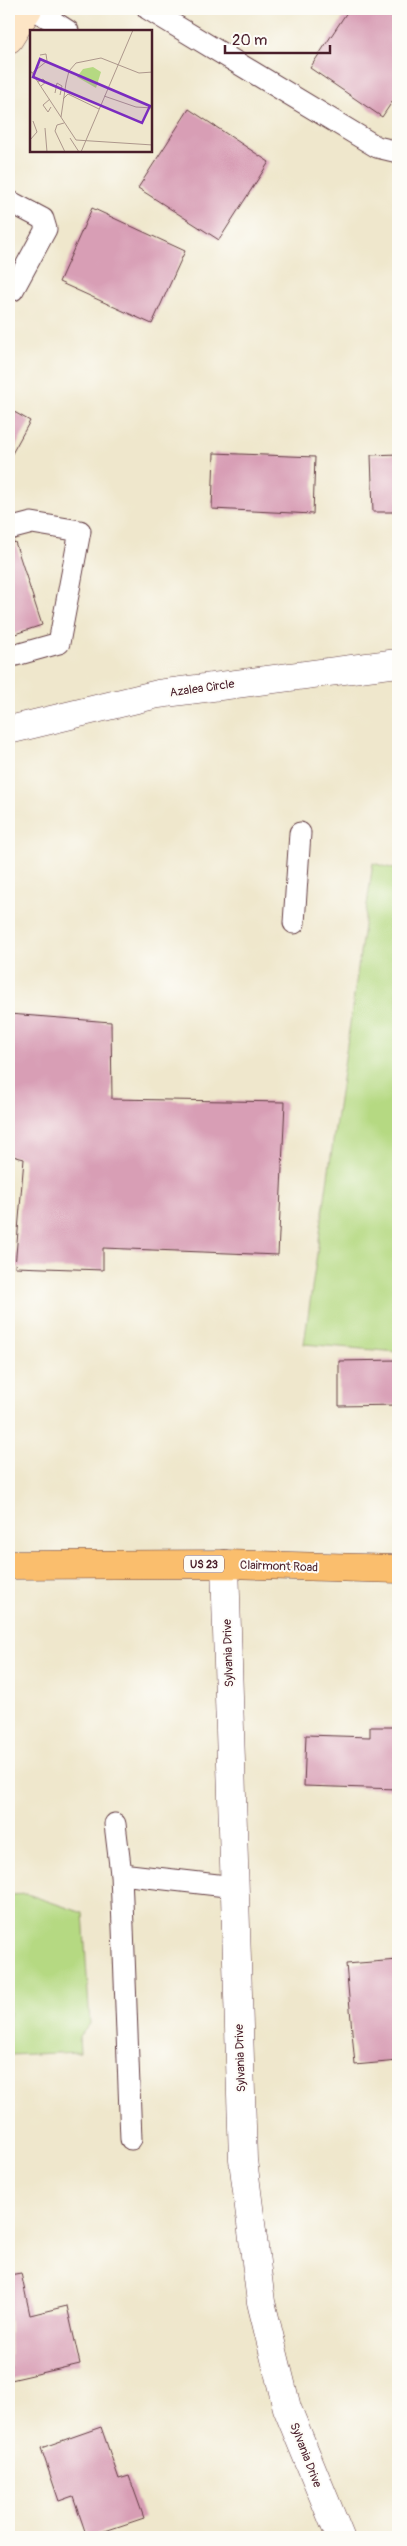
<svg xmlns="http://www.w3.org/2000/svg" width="407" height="2546" viewBox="0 0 407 2546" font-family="Pangolin,sans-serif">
	<rect width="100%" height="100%" fill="#fdfcf7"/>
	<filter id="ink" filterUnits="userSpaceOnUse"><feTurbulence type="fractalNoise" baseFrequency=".02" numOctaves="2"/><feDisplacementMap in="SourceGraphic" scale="10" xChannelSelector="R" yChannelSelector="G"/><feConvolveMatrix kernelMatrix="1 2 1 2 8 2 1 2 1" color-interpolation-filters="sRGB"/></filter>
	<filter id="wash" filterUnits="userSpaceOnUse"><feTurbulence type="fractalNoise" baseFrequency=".0096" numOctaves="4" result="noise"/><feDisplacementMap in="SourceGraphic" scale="20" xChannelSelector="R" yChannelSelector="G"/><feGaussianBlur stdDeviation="1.12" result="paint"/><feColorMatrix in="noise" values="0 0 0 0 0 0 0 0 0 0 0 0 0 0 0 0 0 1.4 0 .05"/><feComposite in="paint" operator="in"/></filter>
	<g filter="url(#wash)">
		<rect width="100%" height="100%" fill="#efe7cc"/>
		<g fill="#b5d982" stroke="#807c56">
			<path d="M373,863l25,7v482l-94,-8z"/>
			<path d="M27,1894l56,19 7,111 -11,13 1,15 -71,3v-160z"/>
		</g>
		<g id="blocks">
			<g fill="#d89eb5">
				<path d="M349,9h49v84l-16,24 -72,-49z"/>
				<path d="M189,109l80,53 -50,78 -81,-52z"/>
				<path d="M92,208l93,43 -33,73 -93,-42z"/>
				<path d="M9,409l21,12 -21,38z"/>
				<path d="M214,453l101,4 -2,57 -101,-5z"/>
				<path d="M398,454v58h-25l-2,-57z"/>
				<path d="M15,542l27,83 -33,11v-92z"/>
				<path d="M9,1014l102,8 1,77 173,3 -7,153 -175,-7v22l-88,-3 9,-108 -15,-4z"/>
				<path d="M398,1360v45l-59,1v-45z"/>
				<path d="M370,1727h28v62l-94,-3 2,-51 64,2z"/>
				<path d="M398,1960v101l-43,4 -9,-101z"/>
				<path d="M21,2273l9,42 37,-9 13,58 -69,16 -2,-105z"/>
				<path d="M101,2427l18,52 10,-3 15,42 -57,19 -14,-41 -14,5 -18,-53z"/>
			</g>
		</g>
	</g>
	<g filter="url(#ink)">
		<use href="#blocks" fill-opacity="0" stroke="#633d43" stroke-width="1"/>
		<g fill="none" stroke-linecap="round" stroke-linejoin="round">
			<defs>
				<g id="service">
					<path d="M34,9l34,22"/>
					<path d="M148,9l229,138 21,5"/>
					<path d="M9,201l34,18 3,10 -33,61 -4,-2"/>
					<path d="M9,529l23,-6 48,8 -21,112 -50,14"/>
					<path d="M294,923l6,-90"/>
					<path d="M115,1824l6,50 10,265"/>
					<path d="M121,1874l114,13"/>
				</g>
				<g id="minor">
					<path d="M9,730l149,-36 240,-31"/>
					<path d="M225,1564l18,596 18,142 26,106 53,129"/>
				</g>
				<path id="secondary" d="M9,39l19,-30"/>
				<path id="primary" d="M9,1565l216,-1 173,5"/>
			</defs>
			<use href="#service" stroke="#633d43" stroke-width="23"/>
			<use href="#minor" stroke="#633d43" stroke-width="29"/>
			<use href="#secondary" stroke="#633d43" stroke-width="29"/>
			<use href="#primary" stroke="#633d43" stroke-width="29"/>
			<use href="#service" stroke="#fff" stroke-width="21"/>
			<use href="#minor" stroke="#fff" stroke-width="28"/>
			<use href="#secondary" stroke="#fde5c5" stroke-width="28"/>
			<use href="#primary" stroke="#fabe6d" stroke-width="28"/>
		</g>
	</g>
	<g text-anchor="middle" stroke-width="4" stroke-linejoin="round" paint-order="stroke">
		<rect fill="#fdfcf7" stroke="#806168" stroke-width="1" x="184" y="1555.5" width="40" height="17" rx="4"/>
		<g font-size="11" font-weight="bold" fill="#4a1f2b">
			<text x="204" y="1568">US 23</text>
		</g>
		<g font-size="12" fill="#4a1f2b" stroke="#fdfcf7">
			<text transform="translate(202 688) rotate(-8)" y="4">Azalea Circle</text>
			<text transform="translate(279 1566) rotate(2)" y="4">Clairmont Road</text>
			<text transform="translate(228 1653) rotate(-92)" y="4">Sylvania Drive</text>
			<text transform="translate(240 2058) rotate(-92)" y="4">Sylvania Drive</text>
			<text transform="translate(306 2455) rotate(69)" y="4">Sylvania Drive</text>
		</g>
	</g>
	<g transform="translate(30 30)">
		<rect width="122" height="122" fill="#efe7cc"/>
		<path d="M63,37l8,5 -5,16 -19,-11 6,-8z" fill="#b5d982"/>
		<path fill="none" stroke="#ad978c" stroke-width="1" d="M0,40l46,70 77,5M2,43l15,-12 -1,-7 -6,1M8,52l5,-3 3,3 -5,4M25,63l2,-10 5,3 -2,9M74,66l32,11 17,1M20,69l-7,6 5,7 3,-5M33,69l5,-5 31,15M31,87l5,-34 3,-12 7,-8 25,-5 38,15 14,-1M34,93l-7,2 -2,6 10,21M15,98l2,24M40,108l9,14M0,110l7,-8 -4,-11M51,122l52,-122"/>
		<path fill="#7b2cbf" fill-opacity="0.15" stroke="#7b2cbf" stroke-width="2.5" d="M10,29l110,47 -8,17 -109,-46z"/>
		<rect width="122" height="122" fill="none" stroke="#4a1f2b" stroke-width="2.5"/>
	</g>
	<rect width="407" height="2546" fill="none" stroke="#fdfcf7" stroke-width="30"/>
	<path d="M225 45v8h105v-8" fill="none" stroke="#4a1f2b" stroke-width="2.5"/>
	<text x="232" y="45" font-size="15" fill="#4a1f2b" stroke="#fdfcf7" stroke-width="4" paint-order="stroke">20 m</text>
</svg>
